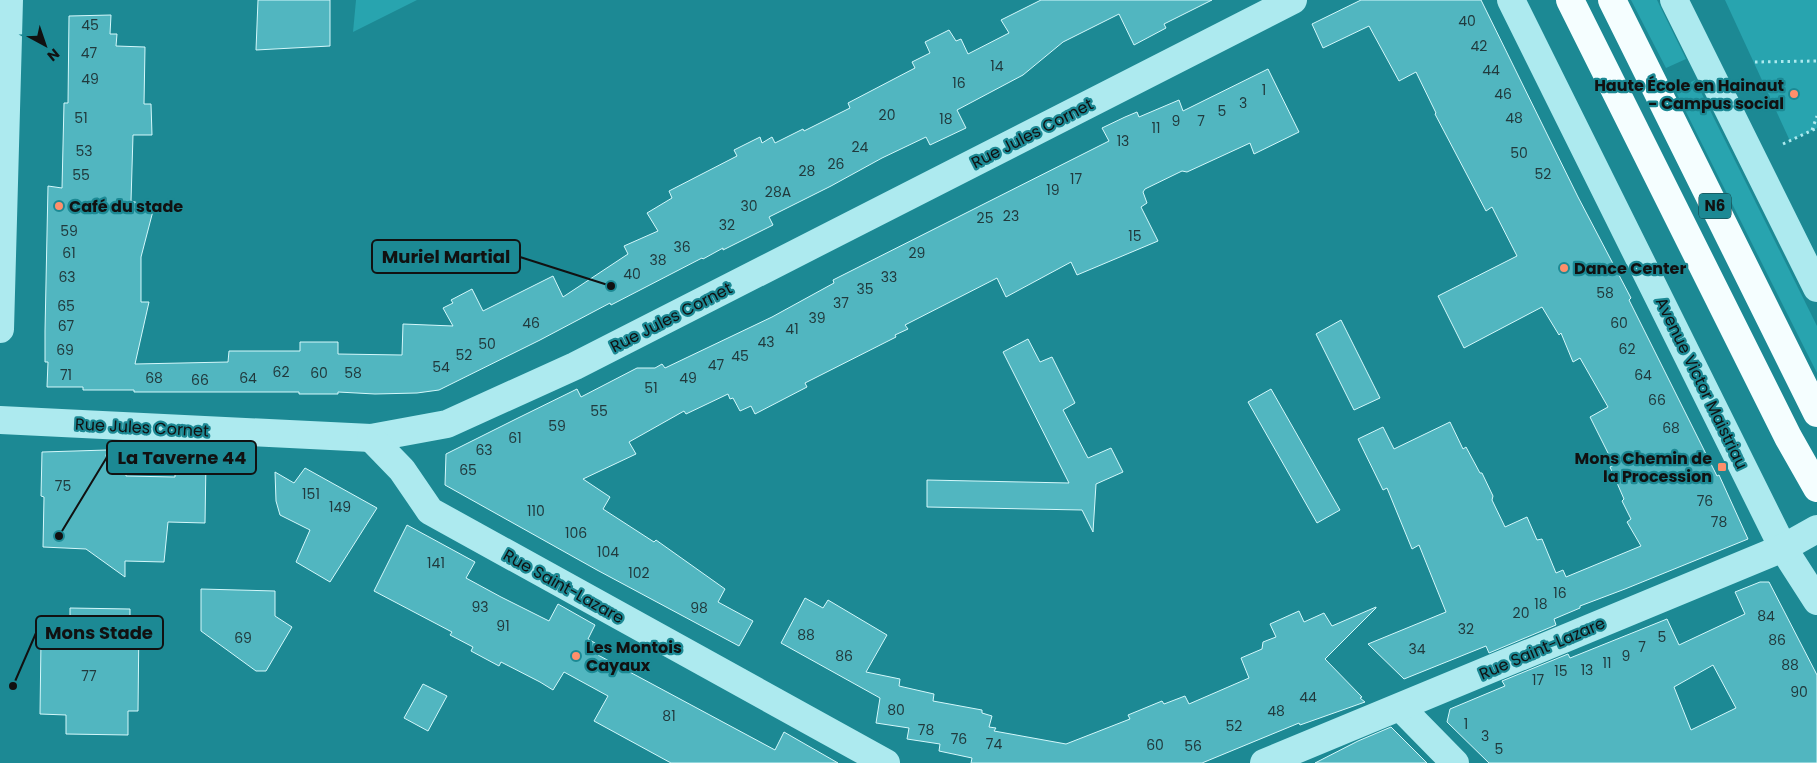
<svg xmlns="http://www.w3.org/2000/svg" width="1817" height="763" viewBox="0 0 1817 763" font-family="Poppins,sans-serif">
	<rect width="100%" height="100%" fill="#1c8994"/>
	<g fill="#28a4af">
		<path d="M356,0h61l-64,32z"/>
		<path d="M1631,0h26l29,59 -20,9z"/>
		<path d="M1725,0h92v128l-27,13z"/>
		<path d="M1695,80l122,246v47l-142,-283z"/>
	</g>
	<g fill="#51b6c0" stroke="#d4f8fb" fill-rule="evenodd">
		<path d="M258,0h72v46l-74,4z"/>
		<path d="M1041,0h171l-48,24 2,4 -32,17 -15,-31 -56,28 -40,33 -66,35 9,18 -36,17 -4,-8 -44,21 -51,28 -62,31 4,8 -50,25v-2l-20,11 -1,-1 -91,47 -1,-2 -70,37 -101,50 -22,3 -42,1 -37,-2v2h-39v-2h-165v-2h-51v-3h-36l1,-25h-3v-31l3,-145 14,2 2,-85h4l1,-87 42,-1 -1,19h7l-1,12 29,1 -1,57h7l1,31h-19l-2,66 23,6 -13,50v45h8l-14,62 93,-2 1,-11h71v-9h38v12l64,1 1,-31 50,2 -10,-18 10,-5 -2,-3 21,-11 11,22 70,-35 10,21 65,-43 -4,-8 34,-15 -11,-18 25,-15 -3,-7 68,-35 -3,-6 26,-13 2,6 10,-6 3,6 28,-14 1,2 46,-23 -2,-5 67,-35 -3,-6 18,-9 -5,-11 24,-12 7,11 5,-2 7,15 41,-21 -8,-13z"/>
		<path d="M1361,0h120l97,197 53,101 -2,2 88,176 2,-1 29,64 -123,50 -45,17v2l-26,11 2,6 -67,28 -3,-7 -82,33 -36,-35 78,-32 -27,-67 -7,4 -25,-61 -4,2 -25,-51 25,-12 11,22 56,-27 13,27 3,-2 14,26h2l11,23 -1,4 13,27 22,-10 10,23 5,-1 14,34 7,-3 3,7 75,-31 -14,-24 4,-3 -9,-18 2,-2 -14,-32 4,-2 -24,-48 18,-10 -28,-49 -7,4 -12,-29 -2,2 -17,-28 -78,41 -26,-52 79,-40 -25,-49 -6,4 -51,-97 1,-1 -20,-41 -17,9 -30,-55 -46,22 -11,-24z"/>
		<path d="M1268,69l31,63 -45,22 -4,-11 -63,29 -5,-1 -37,18 -2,3 4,11 -6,4 17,34 -81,34 -6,-13 -65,35 -9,-19 -92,47 3,4 -13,6 1,2 -91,46 2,4 -52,27 -4,-8 -11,5 -7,-13 -3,1 -2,-5 -42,20 -2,-3 -55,31 7,12 -53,25 27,18 -7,12 51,33 2,-2 69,49 -7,13 35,19 -14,25 -142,-76 -152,-85 1,-31 72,-36 59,-29 4,8 56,-29h18l7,-4 3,4 107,-51 62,-34 -1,-3 276,-139 -7,-13 23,-11 12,-5 2,5 40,-17 4,11z"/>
		<path d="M1341,320l39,78 -26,12 -38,-76z"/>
		<path d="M1028,339l12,23 12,-5 23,46 -12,7 25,48 23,-10 12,24 -27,12 -3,48 -11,-22 -155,-3v-27l142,3 -66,-131z"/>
		<path d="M1271,389l69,121 -23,13 -69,-121z"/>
		<path d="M107,450l-1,6 20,-2v22l49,1v-18l31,1 -1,63 -37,-1 -4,40 -39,-1v16l-39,-28 -43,-2 1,-50 -3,-1 1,-44z"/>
		<path d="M305,468l72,40 -47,74 -34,-20 14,-32 -30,-15 -4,-14 -1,-29 19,11z"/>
		<path d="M407,525l68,37 -9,16 35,19 48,24 9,-17 37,21 -7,14 14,8 -4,8 177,95 9,-18 54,31h-167l-77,-42 14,-25 -44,-24 -11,18 -13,-8 -39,-20 -2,4 -28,-15 2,-4 -23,-12 2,-3 -78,-41z"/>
		<path d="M1760,582h9l48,93v88h-328l-42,-41 3,-13 55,-23 -3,-5 66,-27 2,4 97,-39 12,26 66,-31 -10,-22zM1713,665l23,43 -45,22 -17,-43z"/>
		<path d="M201,589l74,2v25l17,11 -26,44h-10l-55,-40z"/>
		<path d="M805,598l18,10 5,-8 59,35 -21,37 34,7 -1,7 35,8 -1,7 49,9v3l10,3 -3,11 7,1 -2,3 72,13 64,-25 -2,-4 34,-14 2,3 21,-8 4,8 60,-26 -8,-20 21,-9 1,-7 13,-5 -6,-13 29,-13 5,11 20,-9 8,13 44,-19v1l-51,51 37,38 -2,1 5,4 -65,23 -1,-2 -97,40h-231l1,-5 -33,-7 1,-7 -33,-5 2,-11 -33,-5 4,-25 -99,-55z"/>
		<path d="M70,608l60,1v11h9l-1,91h-10v24l-62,-1v-19l-26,-1 1,-74 29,1z"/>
		<path d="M423,684l24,12 -19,35 -24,-13z"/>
		<path d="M1391,727l36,36h-112l43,-22z"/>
	</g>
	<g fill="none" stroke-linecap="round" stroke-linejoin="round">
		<g stroke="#adeaef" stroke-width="3" stroke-dasharray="2.5 4" stroke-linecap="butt">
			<path d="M1755,62l62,-1"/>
			<path d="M1812,130l5,-14"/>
			<path d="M1783,144l34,-16"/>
		</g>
		<g stroke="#adeaef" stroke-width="28">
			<path d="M1511,0l272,548 34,53"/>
			<path d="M1674,0l143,288"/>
			<path d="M0,329l9,-329"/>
			<path d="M0,420l371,18 76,-14 128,-58 718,-366"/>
			<path d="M371,438l31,32 28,41 456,252"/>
			<path d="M1401,708l54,55"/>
			<path d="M1264,763l519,-215 34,-19"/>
		</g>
		<g stroke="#f5feff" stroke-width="28">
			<path d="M1570,0l218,437 29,51"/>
			<path d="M1612,0l205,413"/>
		</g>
	</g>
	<g fill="#ff8f6b" stroke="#1c8994" stroke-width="2">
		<circle cx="1794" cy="94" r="5"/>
		<circle cx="59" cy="206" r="5"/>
		<circle cx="1564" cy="268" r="5"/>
		<rect x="1717" y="462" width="10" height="10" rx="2.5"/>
		<circle cx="576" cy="656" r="5"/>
	</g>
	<g text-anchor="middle" stroke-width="4.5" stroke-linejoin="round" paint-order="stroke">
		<g font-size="14" fill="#213a3d">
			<text x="1467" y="26">40</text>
			<text x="90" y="30">45</text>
			<text x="1479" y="51">42</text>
			<text x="89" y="58">47</text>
			<text x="997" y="71">14</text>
			<text x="1491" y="75">44</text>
			<text x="90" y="84">49</text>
			<text x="959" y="88">16</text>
			<text x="1264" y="95">1</text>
			<text x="1503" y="99">46</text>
			<text x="1243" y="108">3</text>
			<text x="1222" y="116">5</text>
			<text x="887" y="120">20</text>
			<text x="81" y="123">51</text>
			<text x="1514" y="123">48</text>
			<text x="946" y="124">18</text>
			<text x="1176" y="126">9</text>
			<text x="1201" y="126">7</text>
			<text x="1156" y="133">11</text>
			<text x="1123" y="146">13</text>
			<text x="860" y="152">24</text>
			<text x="84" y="156">53</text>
			<text x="1519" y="158">50</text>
			<text x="836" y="169">26</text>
			<text x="807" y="176">28</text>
			<text x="1543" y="179">52</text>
			<text x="81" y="180">55</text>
			<text x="1076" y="184">17</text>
			<text x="1053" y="195">19</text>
			<text x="778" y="197">28A</text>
			<text x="749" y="211">30</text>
			<text x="1011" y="221">23</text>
			<text x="985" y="223">25</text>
			<text x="727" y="230">32</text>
			<text x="69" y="236">59</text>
			<text x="1135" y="241">15</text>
			<text x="682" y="252">36</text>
			<text x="69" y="258">61</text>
			<text x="917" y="258">29</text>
			<text x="658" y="265">38</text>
			<text x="632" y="279">40</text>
			<text x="67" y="282">63</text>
			<text x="889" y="282">33</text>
			<text x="865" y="294">35</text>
			<text x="1605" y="298">58</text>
			<text x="841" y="308">37</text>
			<text x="66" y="311">65</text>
			<text x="817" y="323">39</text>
			<text x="531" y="328">46</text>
			<text x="1619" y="328">60</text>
			<text x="66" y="331">67</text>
			<text x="792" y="334">41</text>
			<text x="766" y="347">43</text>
			<text x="487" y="349">50</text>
			<text x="1627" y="354">62</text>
			<text x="65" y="355">69</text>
			<text x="464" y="360">52</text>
			<text x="740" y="361">45</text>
			<text x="716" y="370">47</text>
			<text x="441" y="372">54</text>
			<text x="281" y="377">62</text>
			<text x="319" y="378">60</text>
			<text x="353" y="378">58</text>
			<text x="66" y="380">71</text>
			<text x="1643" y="380">64</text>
			<text x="154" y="383">68</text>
			<text x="248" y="383">64</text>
			<text x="688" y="383">49</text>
			<text x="200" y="385">66</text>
			<text x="651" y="393">51</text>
			<text x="1657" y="405">66</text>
			<text x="599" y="416">55</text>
			<text x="557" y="431">59</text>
			<text x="1671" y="433">68</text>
			<text x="515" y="443">61</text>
			<text x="484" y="455">63</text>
			<text x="468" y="475">65</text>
			<text x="63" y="491">75</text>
			<text x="311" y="499">151</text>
			<text x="1705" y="506">76</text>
			<text x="340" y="512">149</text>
			<text x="536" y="516">110</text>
			<text x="1719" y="527">78</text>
			<text x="576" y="538">106</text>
			<text x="608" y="557">104</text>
			<text x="436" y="568">141</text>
			<text x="639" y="578">102</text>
			<text x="1560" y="598">16</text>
			<text x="1541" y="609">18</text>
			<text x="480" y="612">93</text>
			<text x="699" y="613">98</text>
			<text x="1521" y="618">20</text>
			<text x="1766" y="621">84</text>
			<text x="503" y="631">91</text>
			<text x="1466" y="634">32</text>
			<text x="806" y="640">88</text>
			<text x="1662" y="642">5</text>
			<text x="243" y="643">69</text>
			<text x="1777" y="645">86</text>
			<text x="1642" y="652">7</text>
			<text x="1417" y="654">34</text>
			<text x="844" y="661">86</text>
			<text x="1626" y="661">9</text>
			<text x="1607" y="668">11</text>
			<text x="1790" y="670">88</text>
			<text x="1587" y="675">13</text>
			<text x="1561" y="676">15</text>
			<text x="89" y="681">77</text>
			<text x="1538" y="685">17</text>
			<text x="1799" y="697">90</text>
			<text x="1308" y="702">44</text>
			<text x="896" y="715">80</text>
			<text x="1276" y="716">48</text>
			<text x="669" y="721">81</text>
			<text x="1466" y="729">1</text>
			<text x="1234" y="731">52</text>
			<text x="926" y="735">78</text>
			<text x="1485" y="741">3</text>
			<text x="959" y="744">76</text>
			<text x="994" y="749">74</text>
			<text x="1155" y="750">60</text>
			<text x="1193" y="751">56</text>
			<text x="1499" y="754">5</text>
		</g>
		<rect fill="#1c8994" stroke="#143538" stroke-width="1" x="1699" y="193.5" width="32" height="25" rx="4"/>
		<g font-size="15" font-weight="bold" fill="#111">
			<text x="1715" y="211">N6</text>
		</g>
		<g font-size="16" font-weight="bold" fill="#111" stroke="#1c8994" text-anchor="start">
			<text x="1784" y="91" text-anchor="end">Haute École en Hainaut<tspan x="1784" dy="18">- Campus social</tspan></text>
			<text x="69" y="212">Café du stade</text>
			<text x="1574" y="274">Dance Center</text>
			<text x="1712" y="464" text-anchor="end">Mons Chemin de<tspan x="1712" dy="18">la Procession</tspan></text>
			<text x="586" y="653">Les Montois<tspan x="586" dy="18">Cayaux</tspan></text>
		</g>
		<g font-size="16" fill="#111" stroke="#1c8994">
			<text transform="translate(1032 133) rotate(-27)" y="6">Rue Jules Cornet</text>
			<text transform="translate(671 317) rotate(-27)" y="6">Rue Jules Cornet</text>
			<text transform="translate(1702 383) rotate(64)" y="6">Avenue Victor Maistriau</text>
			<text transform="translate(142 427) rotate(3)" y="6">Rue Jules Cornet</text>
			<text transform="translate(564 586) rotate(29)" y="6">Rue Saint-Lazare</text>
			<text transform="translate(1542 648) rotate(-23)" y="6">Rue Saint-Lazare</text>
		</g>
	</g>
	<path fill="none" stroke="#111" stroke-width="2" d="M611 286L520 257M59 536L107 457M13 686L36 633"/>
	<g fill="#111" stroke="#1c8994" stroke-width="2">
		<circle cx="611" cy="286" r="5"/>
		<circle cx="59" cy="536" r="5"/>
		<circle cx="13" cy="686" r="5"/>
	</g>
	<g fill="#1c8994" stroke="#111" stroke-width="2">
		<rect x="372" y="240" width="148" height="33" rx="5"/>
		<rect x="107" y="441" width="149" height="33" rx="5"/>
		<rect x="36" y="616" width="127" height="33" rx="5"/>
	</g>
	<g font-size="18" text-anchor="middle" font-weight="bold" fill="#111">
		<text x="446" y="263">Muriel Martial</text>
		<text x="182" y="464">La Taverne 44</text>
		<text x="99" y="639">Mons Stade</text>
	</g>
	<g transform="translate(45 45) rotate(140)" stroke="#1c8994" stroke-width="4" paint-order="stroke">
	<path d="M0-4L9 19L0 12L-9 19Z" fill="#111111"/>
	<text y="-8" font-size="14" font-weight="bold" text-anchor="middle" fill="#111111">N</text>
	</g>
</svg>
